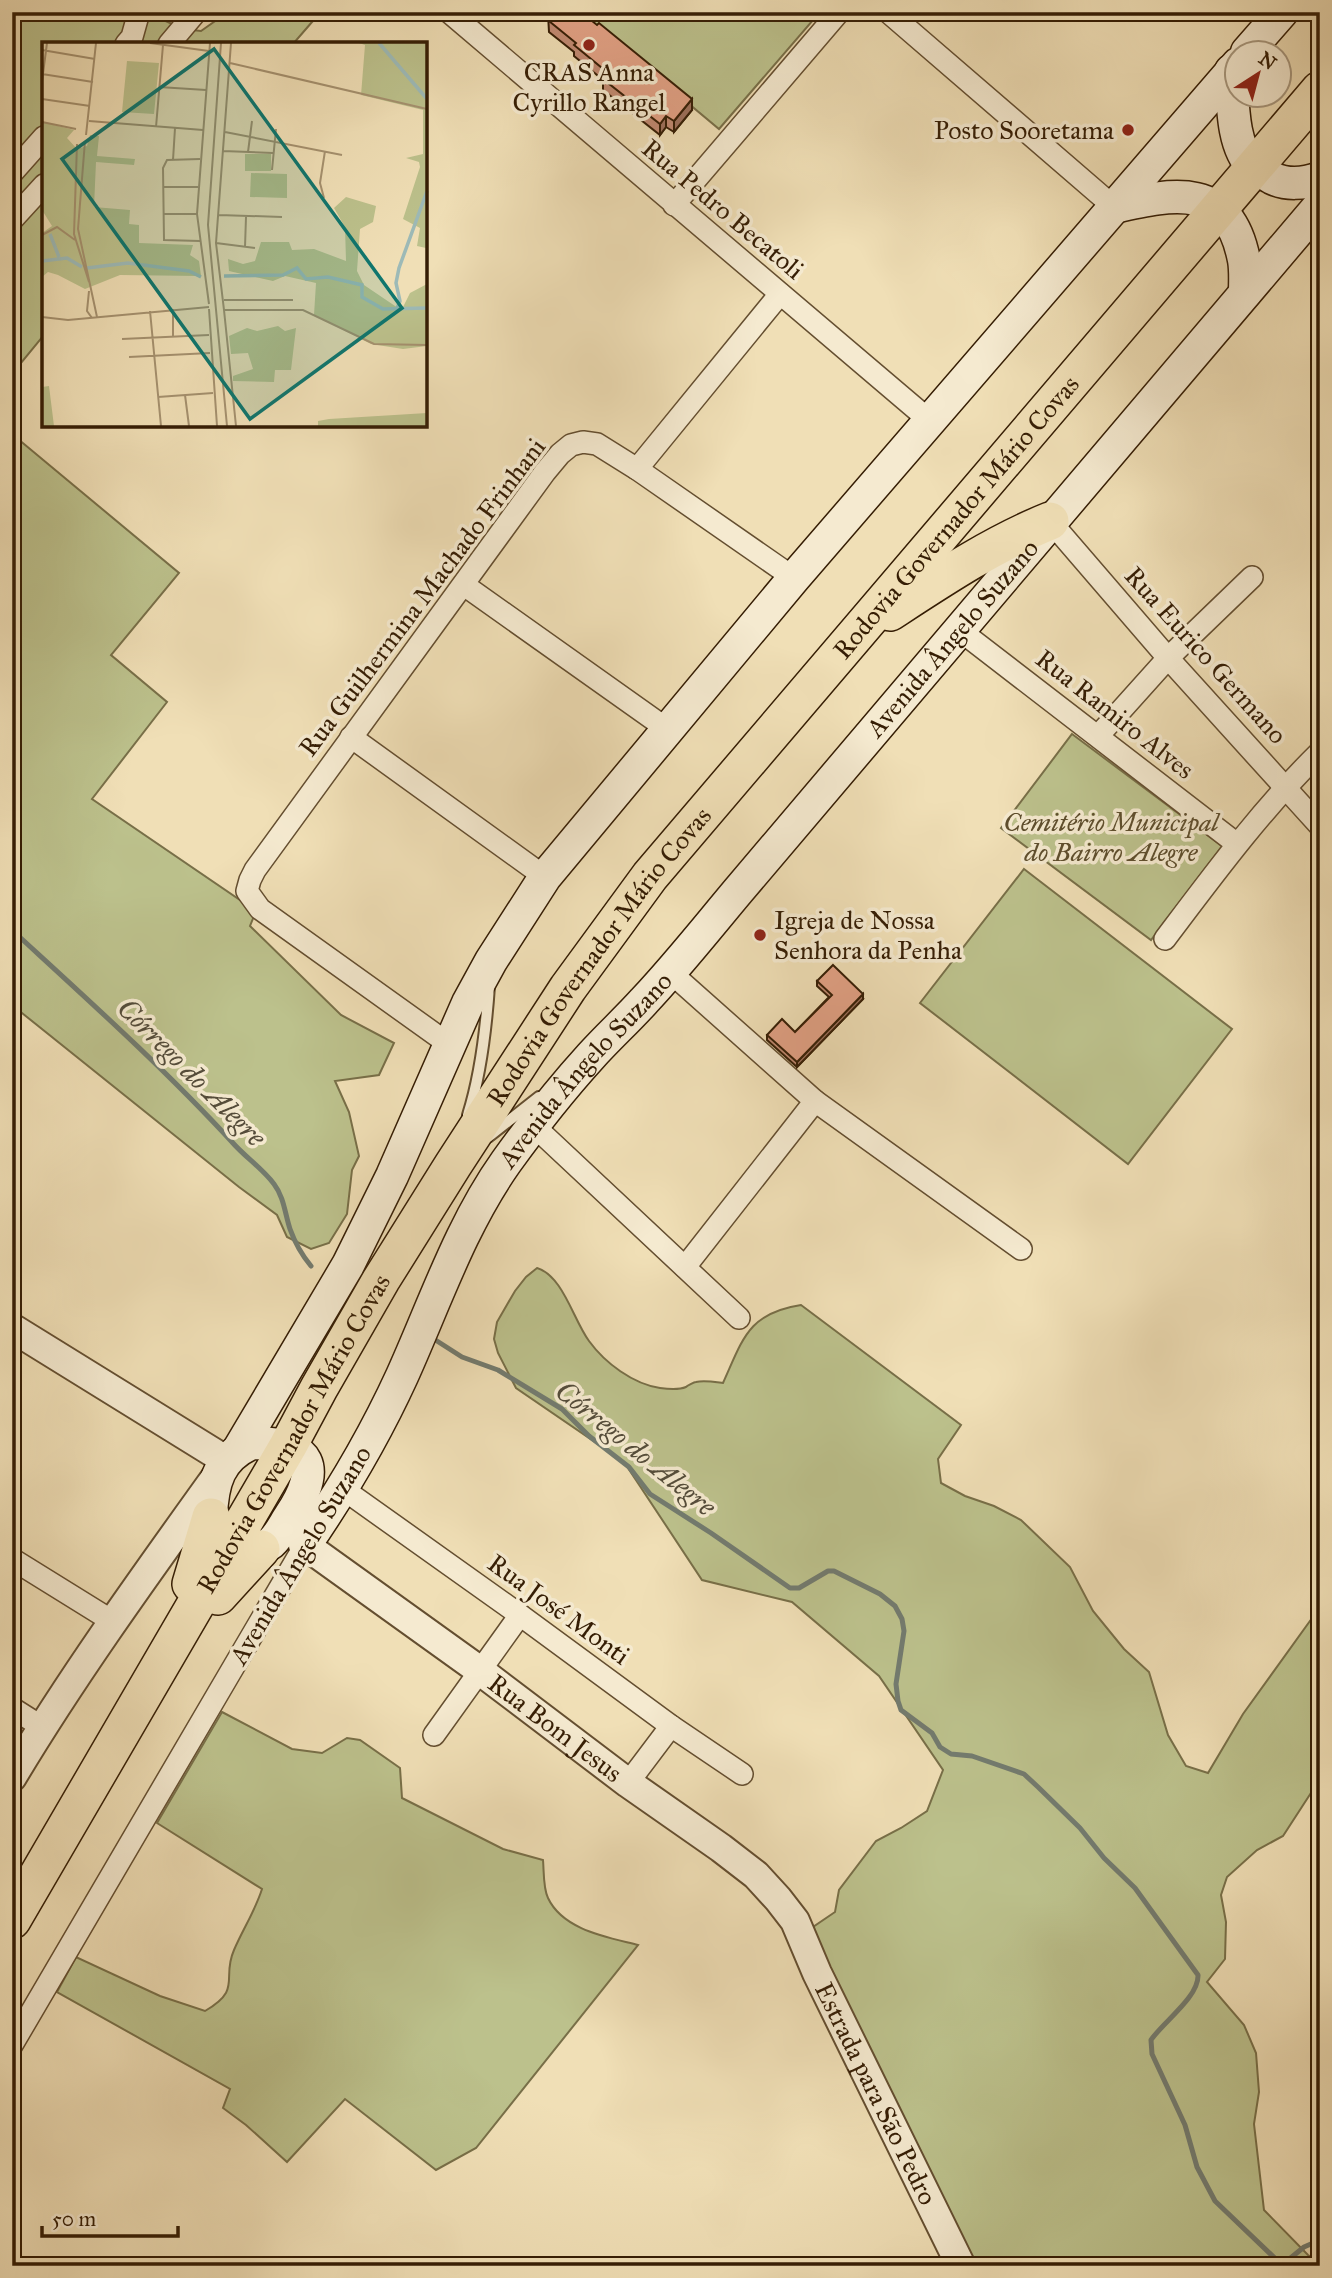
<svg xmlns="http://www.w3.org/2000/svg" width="1332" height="2278" viewBox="0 0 1332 2278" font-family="'IM FELL Great Primer',serif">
	<rect width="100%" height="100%" fill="#f0dfb6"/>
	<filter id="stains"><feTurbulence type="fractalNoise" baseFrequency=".00286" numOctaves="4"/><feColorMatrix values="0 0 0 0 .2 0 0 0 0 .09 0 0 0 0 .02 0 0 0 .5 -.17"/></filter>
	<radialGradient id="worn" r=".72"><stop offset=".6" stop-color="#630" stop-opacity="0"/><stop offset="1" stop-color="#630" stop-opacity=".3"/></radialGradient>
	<g fill="#bcc18c" stroke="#786f48" stroke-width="2">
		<path d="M12,12h134l37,17 18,2 27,-19h72l12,10 -19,22h-249v291l-32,39z"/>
		<path d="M579,12h241l-101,117z"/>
		<path d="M12,434l167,139 -68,82 56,47 -75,97 164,112 -6,15 91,89 53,28 -15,32 -44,6 14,31 10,44 -7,14 -5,44 -18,29 -18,6 -24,-12 -10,-22 -38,-28 -227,-182z"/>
		<path d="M1072,734l150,112 -71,94 -150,-112z"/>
		<path d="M1024,869l208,160 -104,135 -208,-161z"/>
		<path d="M537,1268c26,8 36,51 52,73 16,22 44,43 71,47 7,1 19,2 26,-1 1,-1 8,-5 10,-5 8,-2 19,0 27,1 20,-44 25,-70 78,-78l160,120 -23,34 3,24 24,13 29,10 27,14 49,47 23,44 31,38 25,23 19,63 18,31 22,7 35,-59 77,-107v172l-37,57 -26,14 -30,27 -6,18 5,27 -1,37 -18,23 37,43 12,28 3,39 -5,32 10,86 44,45 12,8v3h-354l-166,-320 13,-19 22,-15 4,-22 37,-49 25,-13 26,-17 16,-41 -64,-94 -87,-74 -90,-22 -78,-118 -108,-74 -18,-35 -4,-14 3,-17 18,-31 11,-14z"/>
		<path d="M222,1712l70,37 30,4 25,-15 13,2 40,28 2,30 101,51 40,11c1,11 0,28 5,38 15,32 59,39 90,47l-162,203 -40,22 -91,-71 -58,63 -41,-37 -23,-17 7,-19 -173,-97 19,-35 84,39 45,15c38,-22 16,-32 29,-61 9,-21 21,-39 28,-61l-105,-66z"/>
	</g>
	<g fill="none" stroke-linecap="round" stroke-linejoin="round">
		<g stroke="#737b6f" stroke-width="5">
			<path d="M12,930c75,69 151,137 220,212 13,15 30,26 42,42 10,13 11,30 16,45 5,14 11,25 21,37"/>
			<path d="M437,1341l25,16 36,13 64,39 27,27 40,31 21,27 61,39 79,55h9l29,-17h6l46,23 15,12 7,13 2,12 -8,53 2,17 3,9 31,23 8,14 11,7 21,2 52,18 14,13 42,41 24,30 31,30 63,87c1,22 -35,47 -47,65l1,14 33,71 12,42 18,34 68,65"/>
			<path d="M1282,2265l22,-18 16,-7"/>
		</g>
		<defs>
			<g id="service">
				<path d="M468,1115c13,-41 18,-85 21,-129"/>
				<path d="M488,1137l51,-40"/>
			</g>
			<g id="minor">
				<path d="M449,12l480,408"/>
				<path d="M888,12l226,195"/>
				<path d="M126,44l6,-7 7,-25"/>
				<path d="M169,44l27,-32"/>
				<path d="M12,173l32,-36"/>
				<path d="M674,205l165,-193"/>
				<path d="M12,220l32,-35"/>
				<path d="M637,469l143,-175"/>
				<path d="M1050,521l118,137 152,168"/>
				<path d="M464,585l203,144"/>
				<path d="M958,629l279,215"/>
				<path d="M1098,736l70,-78 84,-81"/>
				<path d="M351,737l194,140"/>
				<path d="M1165,939c49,-65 97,-130 155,-187"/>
				<path d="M670,972l145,129 206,148"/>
				<path d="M450,1045l-190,-136 -13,-18 3,-11 5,-10 290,-398 15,-18 11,-9 12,-3 14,2 40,25 157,109"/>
				<path d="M534,1126l205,192"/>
				<path d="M685,1267l130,-166"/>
				<path d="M343,1489l177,126 151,111 71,48"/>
				<path d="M12,1559l100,62"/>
				<path d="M12,1708l30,19"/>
				<path d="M434,1735l86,-120"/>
				<path d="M628,1783l43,-57"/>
				<path d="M12,2045l293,-500"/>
			</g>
			<g id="tertiary">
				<path d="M12,1328l215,133"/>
				<path id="s1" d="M305,1545l174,125 149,113 93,65 35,27 22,24 17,22 22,52 144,293"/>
				<path d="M12,1777c63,-105 135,-204 206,-303"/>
			</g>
			<g id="secondary">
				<path d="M1247,52l35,-40"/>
				<path d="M1231,71c2,28 0,75 22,96 5,4 13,7 19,11 14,7 32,6 48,0"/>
				<path d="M1114,207c61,-14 115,-25 130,53 2,11 1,23 1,33"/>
				<path d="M252,1443c60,-1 70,25 38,73 -6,9 -11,20 -19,27 -7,5 -17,8 -26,6 -17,-3 -25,-19 -34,-32 1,-34 8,-60 41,-74z"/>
				<path d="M239,1449l109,-184 44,-89 76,-173 23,-42 54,-84 249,-299 444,-514"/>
				<path id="s2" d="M305,1545c37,-54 70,-110 97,-169 33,-73 58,-149 104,-214 26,-36 55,-73 85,-106 17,-19 36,-36 53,-55 33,-35 63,-73 94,-110 193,-230 389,-457 582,-686"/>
			</g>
			<g id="trunk">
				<path d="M890,612c52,-34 103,-68 160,-91"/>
				<path d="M191,1584l20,-67"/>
				<path d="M218,1596l43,-47"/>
				<path id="s3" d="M12,1920l276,-474 31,-58 62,-108 72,-115 115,-177 82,-112 670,-786"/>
			</g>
		</defs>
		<use href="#service" stroke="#644e30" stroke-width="14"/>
		<use href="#minor" stroke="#644e30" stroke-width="24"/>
		<use href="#tertiary" stroke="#644e30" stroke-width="32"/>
		<use href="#secondary" stroke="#351d04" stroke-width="35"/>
		<use href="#trunk" stroke="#351d04" stroke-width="40"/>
		<use href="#service" stroke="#f5ead0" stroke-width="10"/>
		<use href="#minor" stroke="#f5ead0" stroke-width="21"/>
		<use href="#tertiary" stroke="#f5ead0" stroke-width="28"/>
		<use href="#secondary" stroke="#f5ead0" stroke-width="32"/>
		<use href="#trunk" stroke="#f0dfb6" stroke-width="37"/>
	</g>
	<g fill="#c28a72" stroke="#351d04" stroke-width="2">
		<path d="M491,12h12l-5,6z"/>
		<path d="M546,12h35l111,98 -18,22 -8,-5 -6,8 -57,-45v-10l-29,-24v-4l-25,-20 -1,-18z"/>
		<path d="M817,981l46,18 -66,68 -30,-27v-5l28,-3 34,-35 -12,-11z"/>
	</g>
	<g fill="#9e715d" stroke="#351d04" stroke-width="2">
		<path d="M692,99v11l-18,22v-11z"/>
		<path d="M666,116v11l-6,8v-11z"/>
		<path d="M863,994v5l-66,68v-5z"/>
	</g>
	<g fill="#e2a185" stroke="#351d04" stroke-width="2">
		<path d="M549,12h32l16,13 2,-2 93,76 -18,22 -8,-5 -6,8 -57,-45 5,-6 -34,-28 2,-2 -27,-22 3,-5 -4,-3z"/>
		<path d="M833,965l30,29 -66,68 -30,-27 15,-16 13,13 37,-37 -15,-14z"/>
	</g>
	<g fill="#8f2418" stroke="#f5ead0" stroke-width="2.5">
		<circle cx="589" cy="45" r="7"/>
		<circle cx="1128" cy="130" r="7"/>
		<circle cx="760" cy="935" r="7"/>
	</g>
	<g text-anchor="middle" stroke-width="7" stroke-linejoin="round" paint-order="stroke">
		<g font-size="26" fill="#351d04" stroke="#f5ead0">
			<text x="589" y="81">CRAS Anna<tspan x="589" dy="30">Cyrillo Rangel</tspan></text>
			<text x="1114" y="139" text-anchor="end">Posto Sooretama</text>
			<text x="774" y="929" text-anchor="start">Igreja de Nossa<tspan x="774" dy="30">Senhora da Penha</tspan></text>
		</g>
		<g font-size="26" fill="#351d04" stroke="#f5ead0">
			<text transform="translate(723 209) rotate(40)" y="9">Rua Pedro Becatoli</text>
			<text dy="9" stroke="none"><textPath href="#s3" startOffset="1696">Rodovia Governador Mário Covas</textPath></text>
			<text transform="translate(422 597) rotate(-53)" y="9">Rua Guilhermina Machado Frinhani</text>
			<text dy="9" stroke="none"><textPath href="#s2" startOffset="1122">Avenida Ângelo Suzano</textPath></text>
			<text transform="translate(1206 655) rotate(48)" y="9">Rua Eurico Germano</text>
			<text transform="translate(1115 714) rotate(38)" y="9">Rua Ramiro Alves</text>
			<text dy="9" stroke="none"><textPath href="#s3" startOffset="1129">Rodovia Governador Mário Covas</textPath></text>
			<text dy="9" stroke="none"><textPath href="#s2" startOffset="555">Avenida Ângelo Suzano</textPath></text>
			<text dy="9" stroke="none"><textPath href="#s3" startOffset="562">Rodovia Governador Mário Covas</textPath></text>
			<text transform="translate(300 1555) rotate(-59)" y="9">Avenida Ângelo Suzano</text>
			<text transform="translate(559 1609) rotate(36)" y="9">Rua José Monti</text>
			<text dy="9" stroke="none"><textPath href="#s1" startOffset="310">Rua Bom Jesus</textPath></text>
			<text dy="9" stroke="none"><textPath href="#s1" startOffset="810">Estrada para São Pedro</textPath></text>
		</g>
		<g font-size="26" font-style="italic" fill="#5e4e2d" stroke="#f5ead0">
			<text x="1111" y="831">Cemitério Municipal<tspan x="1111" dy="30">do Bairro Alegre</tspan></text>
		</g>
		<g font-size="28" font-style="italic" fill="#544c3a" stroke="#f5ead0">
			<text transform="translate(192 1072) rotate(45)" y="10">Córrego do Alegre</text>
			<text transform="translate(636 1448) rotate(39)" y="10">Córrego do Alegre</text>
		</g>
	</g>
	<g transform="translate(42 42)">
		<rect width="385" height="385" fill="#f0dfb6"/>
		<path d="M317,1h68l-1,205 -9,-2 3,-18 -17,-9 17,-52 -1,-5 -13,-4 17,-4v-44l-62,-15 4,-50zM85,19l32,2 -5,51 -32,-2zM0,80l32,8 -7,8 10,11 10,-3 3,-11 9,1 -2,20 38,3 -1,6 -38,-3 -2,45 36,3 -1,14 10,1v18l54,2 -3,10 9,6 2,15 -81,-1 -35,14 -27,-14 -10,-3 -6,5v-44l10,-7 -10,-16zM203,112h26v17h-26zM209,131l36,1v24l-37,-1zM304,155l30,9 -3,16 -13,7 -3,42 7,14 34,23 5,-1 7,-14 17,-9v62l-24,3 -32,-5 -57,-29 2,-32 -31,-7 -12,5 -44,-10 -1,-12 15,5 12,-3 6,-19h28l3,8 22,-1 32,12 -1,-34 -11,-19zM236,284l7,5 11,-3 -5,42h-16l-1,12 -41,-1v-5l20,-7 -5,-16 -17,1 -2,-18 18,-8 10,3zM7,344l5,40h-12v-39zM385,371v13h-109v-5l11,-2z" fill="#bcc18c"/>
		<path fill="none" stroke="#9dbab7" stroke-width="3.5" d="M337,1l48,56M8,192l9,23M0,219l25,-3 15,9M45,226l41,-5 61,8 12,6M182,234l59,-1 14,-7 9,11 22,-2 34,8v12l21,12 44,-1M354,269l4,-10 -4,-18 3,-15 28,-77"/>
		<path fill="none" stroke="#a5916f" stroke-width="2" d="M108,1l59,8M179,1l-13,182 19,201M0,8l53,9M188,21l197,46M0,32l51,8M0,39l5,-38M117,45l47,3M0,57l48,7M47,79l114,9M0,80l34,7M114,85l7,-82M183,90l117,23M44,93l10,-92M43,99l-7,88 19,88M35,102l-3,90 15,48M181,109l50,2M206,110l4,-31M131,118l2,-32M230,128l4,-41M121,145h35M282,156l-4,-15 5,-32M121,172h34M177,173l63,2M0,193l15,-8 18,13M158,199l-36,-1 -1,-72 4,-8 33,-1M174,201l39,5M203,205l1,-30M47,249l-2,20 5,7M182,258h69M167,262l-12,-90 13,-171M167,267l8,117M182,268l-8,-67 15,-200M108,269l11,115M0,275l26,3 141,-13M131,295v-28M80,297l87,-4M87,315l81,-4M143,353l4,31M116,355l55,-4M194,384l-12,-116h79l71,34 53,1"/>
		<path fill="#0f766e" fill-opacity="0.15" stroke="#0f766e" stroke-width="3.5" d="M172,7l188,259 -152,111 -188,-260z"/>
		<rect width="385" height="385" fill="none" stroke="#351d04" stroke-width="3.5"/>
	</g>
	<rect width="1332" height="2278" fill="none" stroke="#f0dfb6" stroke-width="42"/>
	<rect x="14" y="14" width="1304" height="2250" fill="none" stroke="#351d04" stroke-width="3.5"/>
	<rect x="21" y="21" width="1290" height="2236" fill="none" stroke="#351d04" stroke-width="2"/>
	<g transform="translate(1258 74) rotate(36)"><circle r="33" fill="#f5ead0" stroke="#a8987e" stroke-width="2"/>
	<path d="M0-5L12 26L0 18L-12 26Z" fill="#8f2418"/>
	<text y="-10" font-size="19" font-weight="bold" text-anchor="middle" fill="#351d04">N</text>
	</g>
	<path d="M42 2226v10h136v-10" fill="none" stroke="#351d04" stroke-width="3.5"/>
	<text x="52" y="2226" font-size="21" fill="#351d04" stroke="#f5ead0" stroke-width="5" paint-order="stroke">50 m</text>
	<rect width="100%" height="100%" filter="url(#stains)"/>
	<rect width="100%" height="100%" fill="url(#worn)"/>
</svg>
